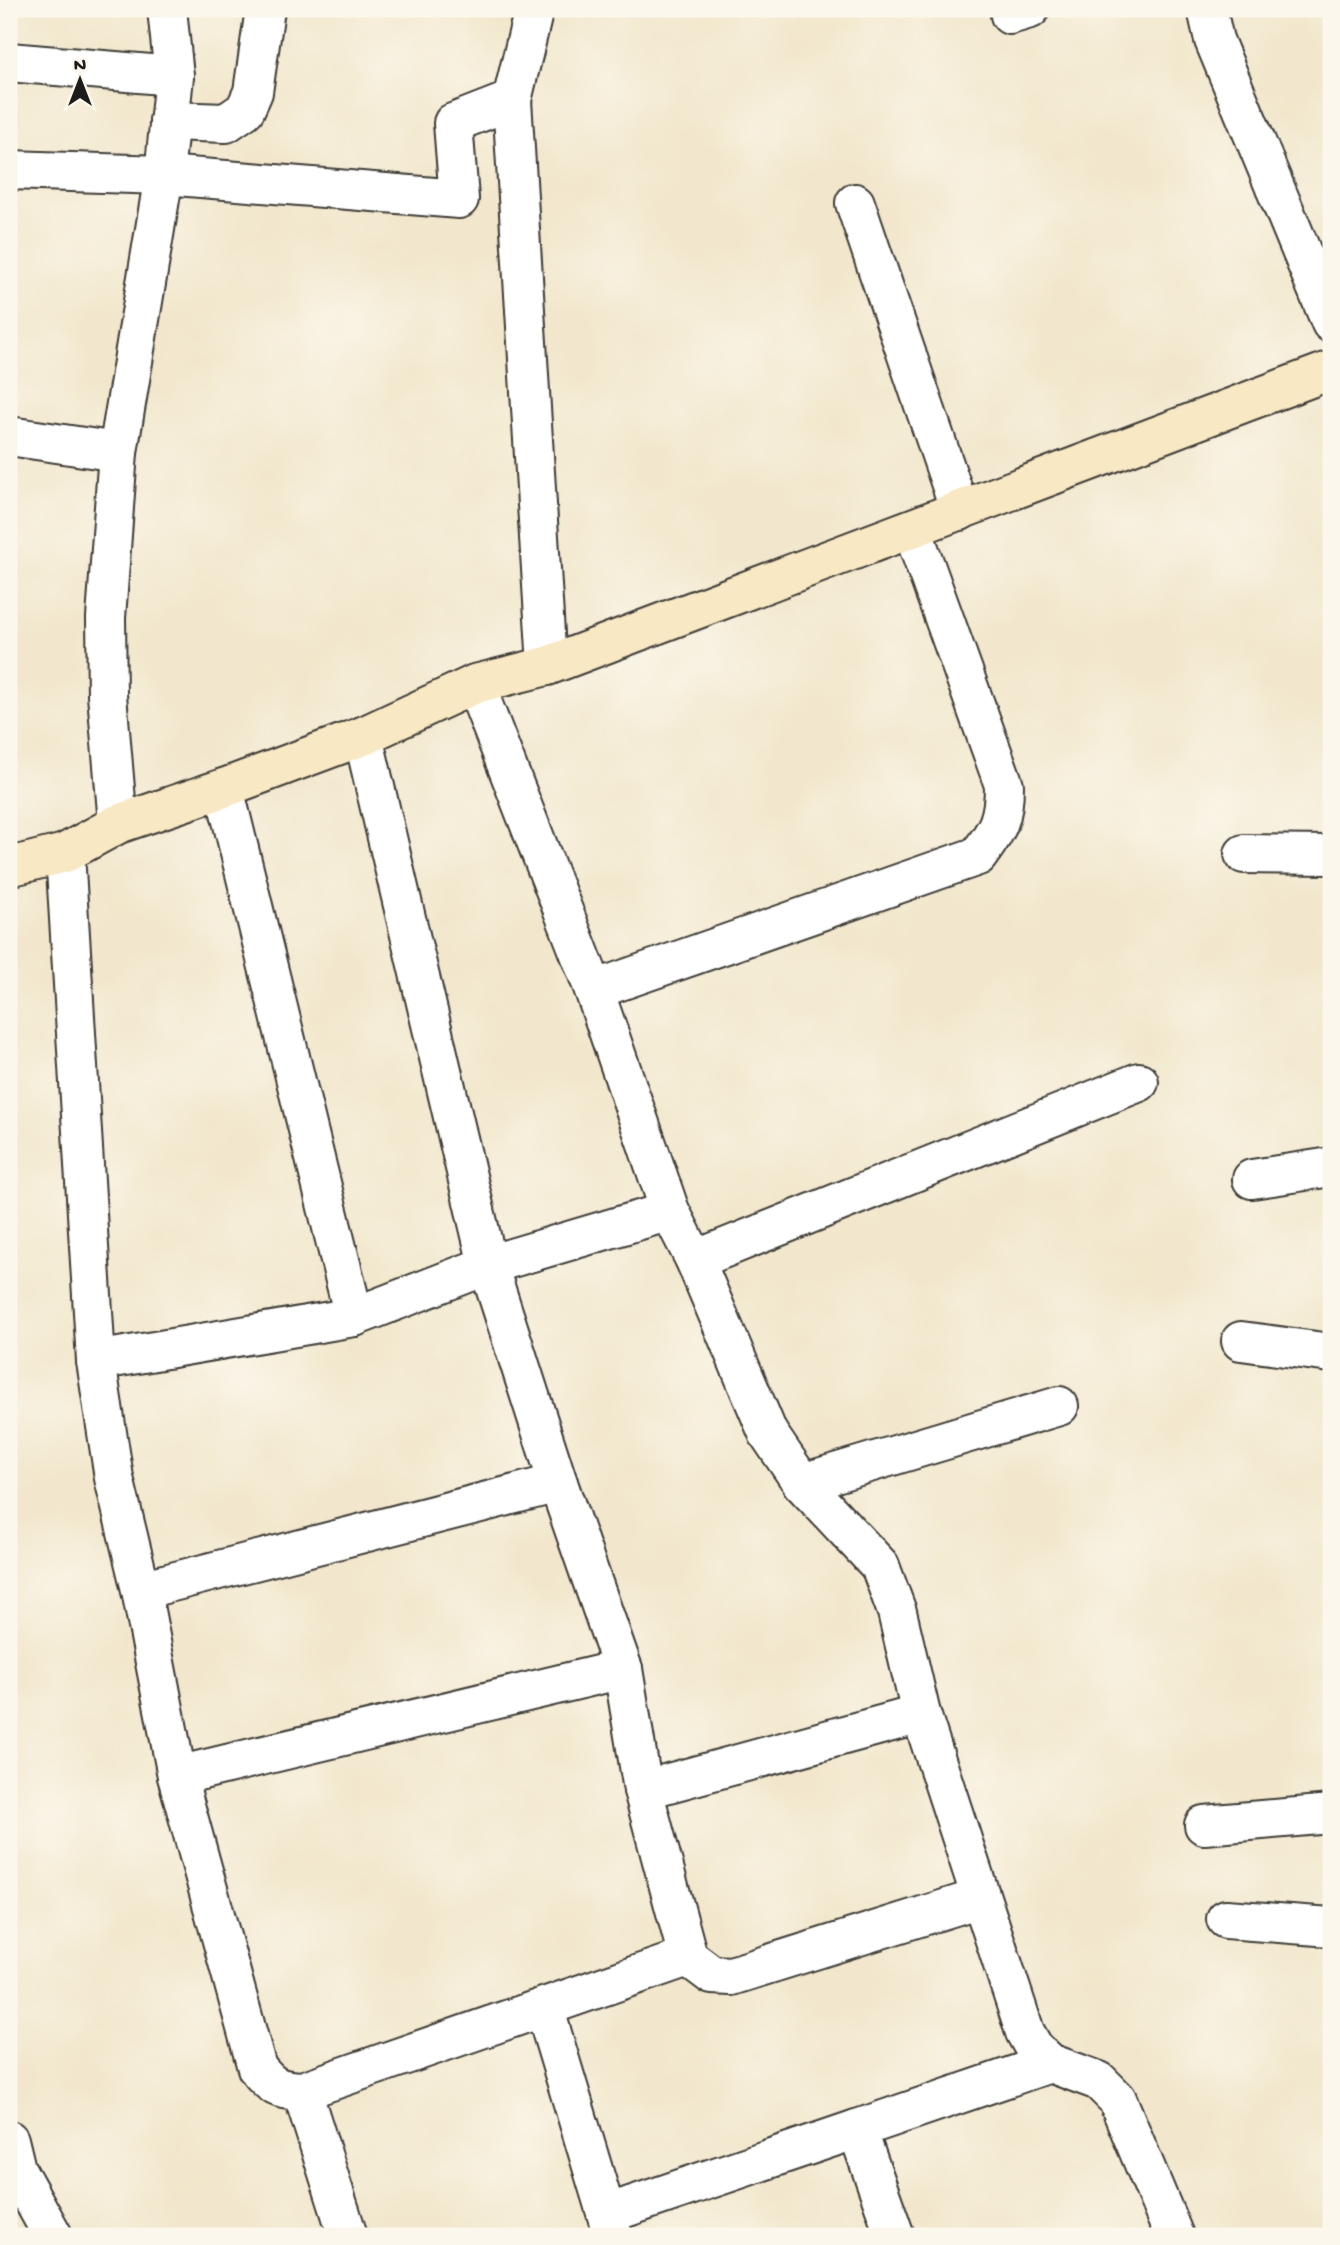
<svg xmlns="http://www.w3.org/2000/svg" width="1340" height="2245" viewBox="0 0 1340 2245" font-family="'Gochi Hand',sans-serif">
	<rect width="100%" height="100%" fill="#fbf7ec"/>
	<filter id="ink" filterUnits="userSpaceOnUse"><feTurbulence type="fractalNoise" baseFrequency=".0143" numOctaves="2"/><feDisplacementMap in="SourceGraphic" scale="14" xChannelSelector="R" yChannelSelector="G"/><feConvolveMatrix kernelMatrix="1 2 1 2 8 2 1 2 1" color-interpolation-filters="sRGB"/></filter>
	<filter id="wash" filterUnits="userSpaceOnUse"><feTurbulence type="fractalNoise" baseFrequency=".00686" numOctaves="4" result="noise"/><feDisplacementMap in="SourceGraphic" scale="28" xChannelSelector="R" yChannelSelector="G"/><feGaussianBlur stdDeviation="1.57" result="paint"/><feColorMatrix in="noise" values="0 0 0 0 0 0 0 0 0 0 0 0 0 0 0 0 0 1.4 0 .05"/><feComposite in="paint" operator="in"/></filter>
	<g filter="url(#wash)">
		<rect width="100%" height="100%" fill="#f2e7cc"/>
	</g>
	<g filter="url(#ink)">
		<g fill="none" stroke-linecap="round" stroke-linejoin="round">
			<defs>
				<g id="street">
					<path d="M1207,9l7,31 117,283"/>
					<path d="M1010,15l20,-6"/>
					<path d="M9,62l165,14"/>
					<path d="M512,100l35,566"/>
					<path d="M169,121l57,2 19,-13 8,-18 12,-83"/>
					<path d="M9,170l155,5 295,24 -6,-76 59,-23 22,-91"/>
					<path d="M855,203l105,308"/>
					<path d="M9,436l109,16"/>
					<path d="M475,684l119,306 76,221 25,49 73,173 34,50 78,83 17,46 24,102 104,318 9,16 16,15 49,18 18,18 57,137"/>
					<path d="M363,736l125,529 70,218 65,186 20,121 45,167 24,18 19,1 249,-78"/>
					<path d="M224,788l130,529"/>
					<path d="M118,824l-11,-129 -1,-77 12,-166 46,-277 10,-99 -7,-67"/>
					<path d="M65,853l31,508 18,117 27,112 36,186 446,-107"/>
					<path d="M1244,854l87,1"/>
					<path d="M594,990l384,-134c20,-27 26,-37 26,-71l-92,-256"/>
					<path d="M1252,1179l79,-12"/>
					<path d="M695,1260l444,-178"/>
					<path d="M1241,1341l90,12"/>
					<path d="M96,1361l258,-44 134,-52 182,-54"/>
					<path d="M802,1483l257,-77"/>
					<path d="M141,1590l417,-107"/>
					<path d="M177,1776l80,292c15,19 21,22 45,23l386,-134"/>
					<path d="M643,1790l278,-76"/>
					<path d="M1204,1825l127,-11"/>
					<path d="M1226,1919l105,8"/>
					<path d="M544,2007l69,229"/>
					<path d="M302,2091l46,145"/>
					<path d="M9,2140l7,29 37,67"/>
					<path d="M607,2214l250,-85"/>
					<path d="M895,2236l-38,-107 193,-66"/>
				</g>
				<path id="secondary" d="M9,867l56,-14 53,-29 106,-36 139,-52 112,-52 72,-18 784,-296"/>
			</defs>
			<use href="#street" stroke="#3c3a36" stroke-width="42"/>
			<use href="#secondary" stroke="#3c3a36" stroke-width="42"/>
			<use href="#street" stroke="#fff" stroke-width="38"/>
			<use href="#secondary" stroke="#f8e8c3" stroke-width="38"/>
		</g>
	</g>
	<rect width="1340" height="2245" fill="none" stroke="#fbf7ec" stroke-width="35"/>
	<g transform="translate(80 80)" stroke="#fbf7ec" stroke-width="5" paint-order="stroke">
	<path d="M0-5L12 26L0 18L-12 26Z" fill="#1c1c1c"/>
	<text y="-10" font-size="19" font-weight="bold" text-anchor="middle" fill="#1c1c1c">N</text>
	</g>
</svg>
